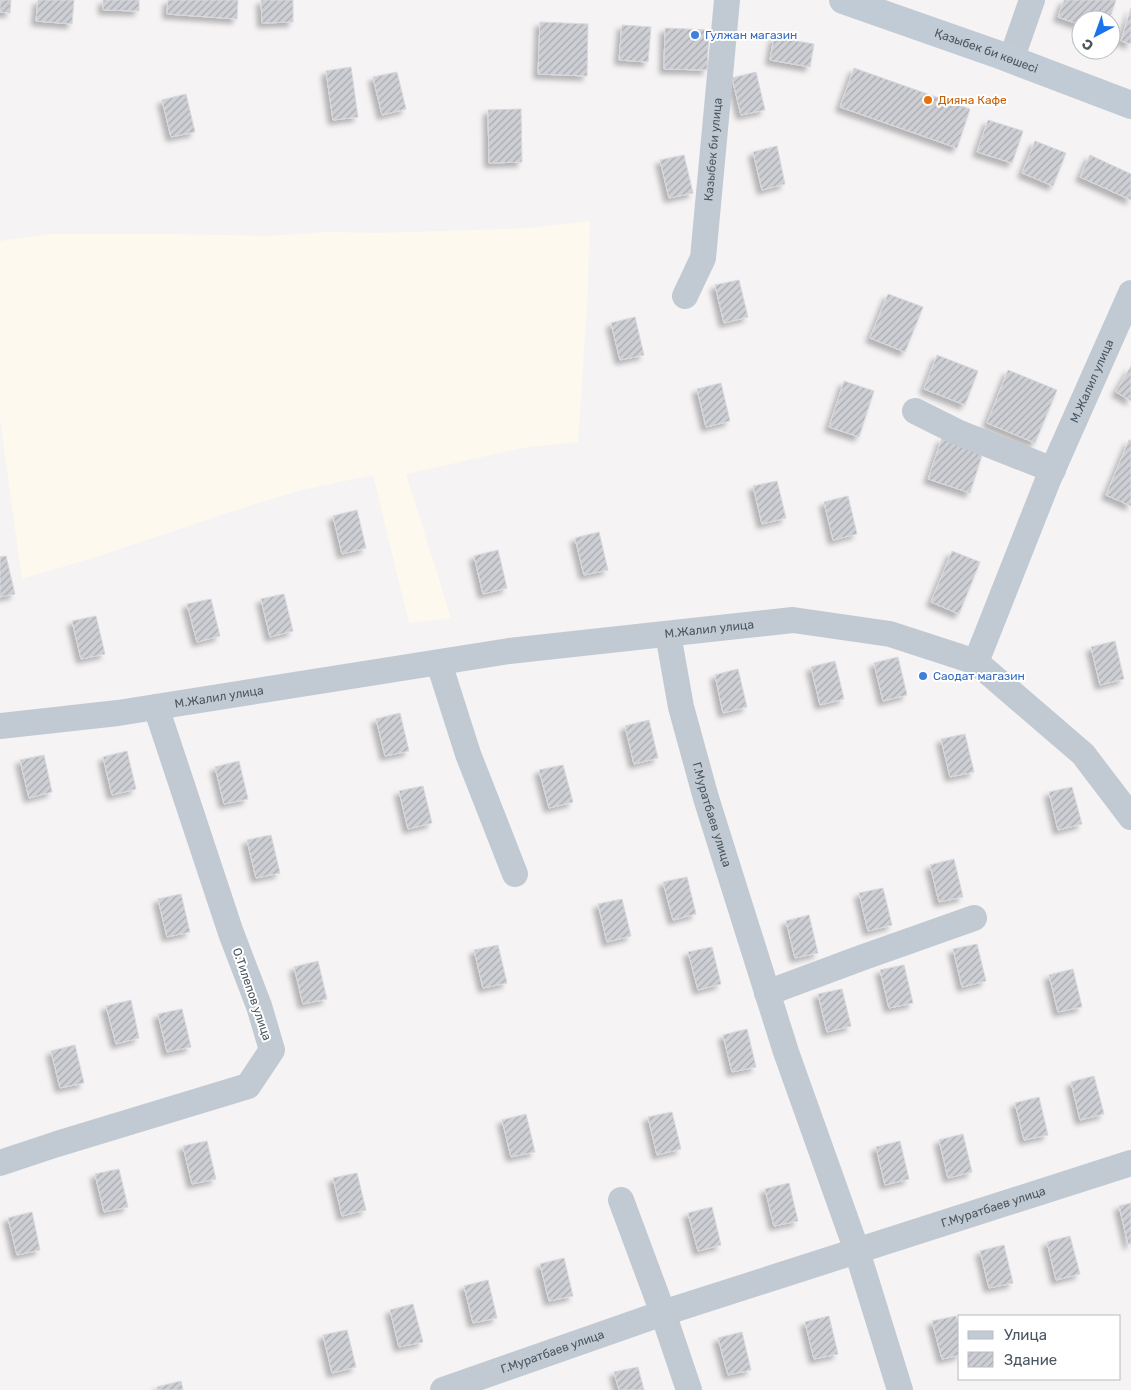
<svg xmlns="http://www.w3.org/2000/svg" width="1131" height="1390" viewBox="0 0 1131 1390" font-family="Rubik,sans-serif">
	<defs>
		<pattern id="building-hatch" width="6" height="6" patternUnits="userSpaceOnUse" patternTransform="scale(1.25)"><rect width="6" height="6" fill="#cdcfd5"/><path d="M-1 1l2-2M0 6l6-6M5 7l2-2" fill="none" stroke="#a8abb0"/></pattern>
		<filter id="shadow"><feDropShadow dx="-4.5" dy="4.5" stdDeviation="2.5" flood-color="#0004"/></filter>
	</defs>
	<rect width="100%" height="100%" fill="#f5f3f3"/>
	<path fill="#fdf9ef" d="M590,221l-3,85 -9,136 -56,6 -116,26 45,144 -42,5 -36,-148 -71,15 -69,21 -137,46 -74,22 -22,-159v-179l49,-7h126l93,2 58,-4 51,1 153,-5z"/>
	<g fill="url(#building-hatch)" stroke="#d7d9de" filter="url(#shadow)">
		<path d="M0,0h11l-1,13 -10,-1z"/>
		<path d="M38,0h36l-2,24 -36,-3z"/>
		<path d="M103,0h36v11l-36,-1z"/>
		<path d="M168,0h70l-1,19 -70,-5z"/>
		<path d="M261,0h32v22l-31,1z"/>
		<path d="M1064,0h52l-7,20h-28v5l-23,-8z"/>
		<path d="M1131,8v36l-10,-3z"/>
		<path d="M540,22l48,2 -1,52 -49,-2z"/>
		<path d="M622,25l29,2 -3,35 -29,-2z"/>
		<path d="M665,28l44,2 -2,40 -43,-1z"/>
		<path d="M774,37l40,7 -4,23 -40,-7z"/>
		<path d="M351,67l7,50 -25,3 -7,-49z"/>
		<path d="M854,68l116,41 -13,39 -117,-41z"/>
		<path d="M397,72l9,37 -24,6 -9,-38z"/>
		<path d="M756,72l9,38 -24,5 -9,-37z"/>
		<path d="M186,94l9,38 -24,5 -9,-37z"/>
		<path d="M521,109l1,53 -33,1 -1,-53z"/>
		<path d="M988,120l35,11 -11,32 -35,-11z"/>
		<path d="M1035,141l31,12 -13,33 -31,-13z"/>
		<path d="M777,146l8,38 -23,6 -9,-38z"/>
		<path d="M684,155l9,38 -24,5 -9,-38z"/>
		<path d="M1090,155l41,19v26l-51,-23z"/>
		<path d="M739,280l9,37 -24,6 -9,-38z"/>
		<path d="M888,294l35,13 -18,45 -35,-14z"/>
		<path d="M635,317l9,38 -24,5 -9,-37z"/>
		<path d="M937,355l41,16 -13,34 -41,-16z"/>
		<path d="M1131,366v35l-15,-9z"/>
		<path d="M1008,370l49,20 -22,53 -48,-20z"/>
		<path d="M844,381l30,10 -15,46 -30,-10z"/>
		<path d="M721,383l9,38 -24,6 -9,-38z"/>
		<path d="M942,438l41,14 -13,41 -42,-14z"/>
		<path d="M1129,440h2v66l-25,-11z"/>
		<path d="M777,481l9,37 -24,6 -9,-38z"/>
		<path d="M848,496l9,38 -24,6 -9,-38z"/>
		<path d="M357,510l9,38 -24,6 -9,-38z"/>
		<path d="M599,532l9,38 -24,5 -9,-37z"/>
		<path d="M498,550l9,38 -24,6 -9,-38z"/>
		<path d="M952,551l28,11 -21,52 -28,-12z"/>
		<path d="M6,556l9,38 -15,3v-40z"/>
		<path d="M284,594l9,37 -23,6 -9,-38z"/>
		<path d="M211,599l9,37 -23,6 -10,-38z"/>
		<path d="M96,616l9,38 -24,5 -9,-38z"/>
		<path d="M1115,641l9,38 -24,6 -9,-38z"/>
		<path d="M898,657l9,38 -24,6 -9,-38z"/>
		<path d="M835,661l9,38 -24,6 -9,-38z"/>
		<path d="M738,669l9,38 -24,6 -8,-38z"/>
		<path d="M400,713l9,38 -24,5 -9,-37z"/>
		<path d="M649,720l9,38 -24,6 -9,-38z"/>
		<path d="M965,734l9,38 -24,5 -9,-38z"/>
		<path d="M127,751l9,38 -24,6 -9,-38z"/>
		<path d="M44,755l8,37 -23,6 -9,-38z"/>
		<path d="M239,761l9,38 -24,5 -9,-37z"/>
		<path d="M563,765l10,37 -24,6 -10,-38z"/>
		<path d="M423,786l9,37 -24,6 -9,-38z"/>
		<path d="M1072,787l10,37 -24,6 -9,-38z"/>
		<path d="M271,835l9,38 -24,5 -9,-38z"/>
		<path d="M954,859l9,38 -24,5 -9,-37z"/>
		<path d="M687,877l9,37 -23,6 -10,-38z"/>
		<path d="M883,888l9,37 -24,6 -9,-38z"/>
		<path d="M181,894l9,38 -23,5 -9,-38z"/>
		<path d="M622,899l9,37 -24,6 -9,-38z"/>
		<path d="M809,915l9,38 -23,5 -9,-37z"/>
		<path d="M977,944l9,37 -24,6 -9,-38z"/>
		<path d="M498,945l9,38 -24,5 -9,-38z"/>
		<path d="M712,947l9,37 -23,6 -10,-38z"/>
		<path d="M318,961l9,38 -24,5 -9,-37z"/>
		<path d="M904,965l9,38 -24,5 -9,-38z"/>
		<path d="M1073,969l9,38 -24,5 -9,-37z"/>
		<path d="M842,989l9,37 -24,6 -9,-38z"/>
		<path d="M131,1000l8,38 -23,6 -10,-38z"/>
		<path d="M182,1009l9,38 -24,5 -9,-38z"/>
		<path d="M747,1029l9,38 -24,5 -9,-37z"/>
		<path d="M75,1045l9,38 -24,5 -9,-37z"/>
		<path d="M1094,1076l10,38 -24,6 -9,-38z"/>
		<path d="M1039,1097l9,38 -24,5 -9,-37z"/>
		<path d="M672,1112l9,37 -24,6 -9,-38z"/>
		<path d="M526,1114l9,38 -24,5 -9,-37z"/>
		<path d="M963,1134l9,38 -24,6 -9,-38z"/>
		<path d="M207,1141l9,38 -24,5 -9,-38z"/>
		<path d="M900,1141l9,38 -24,6 -9,-38z"/>
		<path d="M119,1169l9,38 -24,5 -9,-38z"/>
		<path d="M357,1173l9,37 -24,6 -9,-38z"/>
		<path d="M789,1183l9,38 -24,5 -9,-37z"/>
		<path d="M1131,1203v41h-3l-9,-38z"/>
		<path d="M712,1207l9,38 -23,6 -10,-38z"/>
		<path d="M32,1212l8,38 -23,5 -9,-37z"/>
		<path d="M1070,1236l10,38 -24,6 -9,-38z"/>
		<path d="M1004,1245l9,38 -24,5 -9,-37z"/>
		<path d="M564,1258l9,38 -24,5 -9,-37z"/>
		<path d="M488,1280l9,38 -24,5 -9,-37z"/>
		<path d="M413,1304l10,38 -24,5 -9,-37z"/>
		<path d="M829,1316l9,38 -24,5 -9,-37z"/>
		<path d="M956,1316l4,15v24l-18,4 -10,-38z"/>
		<path d="M347,1330l9,37 -24,6 -9,-38z"/>
		<path d="M742,1332l9,38 -23,5 -10,-37z"/>
		<path d="M638,1367l6,23h-25l-5,-18z"/>
		<path d="M181,1381l2,9h-25l-1,-3z"/>
	</g>
	<g fill="none" stroke-linecap="round" stroke-linejoin="round">
		<g stroke="#c1cad2" stroke-width="26">
			<path d="M1011,60l21,-60"/>
			<path id="s1" d="M685,296l18,-38 24,-258"/>
			<path d="M915,411l42,21 96,38"/>
			<path id="s2" d="M668,634l13,73 25,91 80,254 71,199 43,139"/>
			<path id="s3" d="M976,662l72,-182 83,-187"/>
			<path d="M439,663l29,91 47,120"/>
			<path id="s4" d="M0,726l118,-13 391,-62 284,-31 97,14 86,28 107,92 48,63"/>
			<path d="M767,993l94,-35 113,-40"/>
			<path d="M0,1163l57,-19 191,-58 24,-36 -13,-44 -28,-73 -75,-226"/>
			<path d="M621,1200l42,113 26,77"/>
			<path id="s5" d="M443,1390l220,-77 468,-150"/>
		</g>
		<path stroke="#c1cbd6" stroke-width="28" id="s6" d="M843,0l154,54 134,51"/>
	</g>
	<g fill="#3f7fe0" stroke="#fff" stroke-width="2">
		<circle cx="695" cy="35" r="5"/>
		<circle cx="923" cy="676" r="5"/>
	</g>
	<circle fill="#e8710a" stroke="#fff" stroke-width="2" cx="928" cy="100" r="5"/>
	<g text-anchor="middle" stroke-width="4" stroke-linejoin="round" paint-order="stroke">
		<g font-size="12" fill="#366cbe" stroke="#fff" text-anchor="start">
			<text x="705" y="39">Гулжан магазин</text>
			<text x="933" y="680">Саодат магазин</text>
		</g>
		<g font-size="12" fill="#4a5661" stroke="#fff">
			<text dy="4" stroke="none"><textPath href="#s6" startOffset="152">Қазыбек би көшесі</textPath></text>
			<text dy="4" stroke="none"><textPath href="#s1" startOffset="151">Казыбек би улица</textPath></text>
			<text dy="4" stroke="none"><textPath href="#s3" startOffset="304">М.Жалил улица</textPath></text>
			<text dy="4" stroke="none"><textPath href="#s4" startOffset="716">М.Жалил улица</textPath></text>
			<text dy="4" stroke="none"><textPath href="#s4" startOffset="221">М.Жалил улица</textPath></text>
			<text dy="4" stroke="none"><textPath href="#s2" startOffset="186">Г.Муратбаев улица</textPath></text>
			<text transform="translate(252 994) rotate(71)" y="4">О.Тилепов улица</text>
			<text dy="4" stroke="none"><textPath href="#s5" startOffset="580">Г.Муратбаев улица</textPath></text>
			<text dy="4" stroke="none"><textPath href="#s5" startOffset="116">Г.Муратбаев улица</textPath></text>
		</g>
		<g font-size="12" fill="#c56008" stroke="#fff" text-anchor="start">
			<text x="938" y="104">Дияна Кафе</text>
		</g>
	</g>
	<rect x="958" y="1315" width="162" height="65" fill="#ffffff" stroke="#b7bbc0"/>
	<rect x="968" y="1331" width="25" height="8" fill="#c1cbd6" stroke="#b7bbc0"/>
	<text x="1004" y="1340" font-size="15" fill="#4a5661">Улица</text>
	<rect x="968" y="1352" width="25" height="15" fill="url(#building-hatch)" stroke="#b7bbc0"/>
	<text x="1004" y="1365" font-size="15" fill="#4a5661">Здание</text>
	<g transform="translate(1096 35) rotate(221)"><circle r="24" fill="#ffffff" stroke="#b7bbc0"/>
	<path d="M0-4L9 19L0 12L-9 19Z" fill="#1a73e8"/>
	<text y="-8" font-size="14" font-weight="bold" text-anchor="middle" fill="#4a5661">С</text>
	</g>
</svg>
